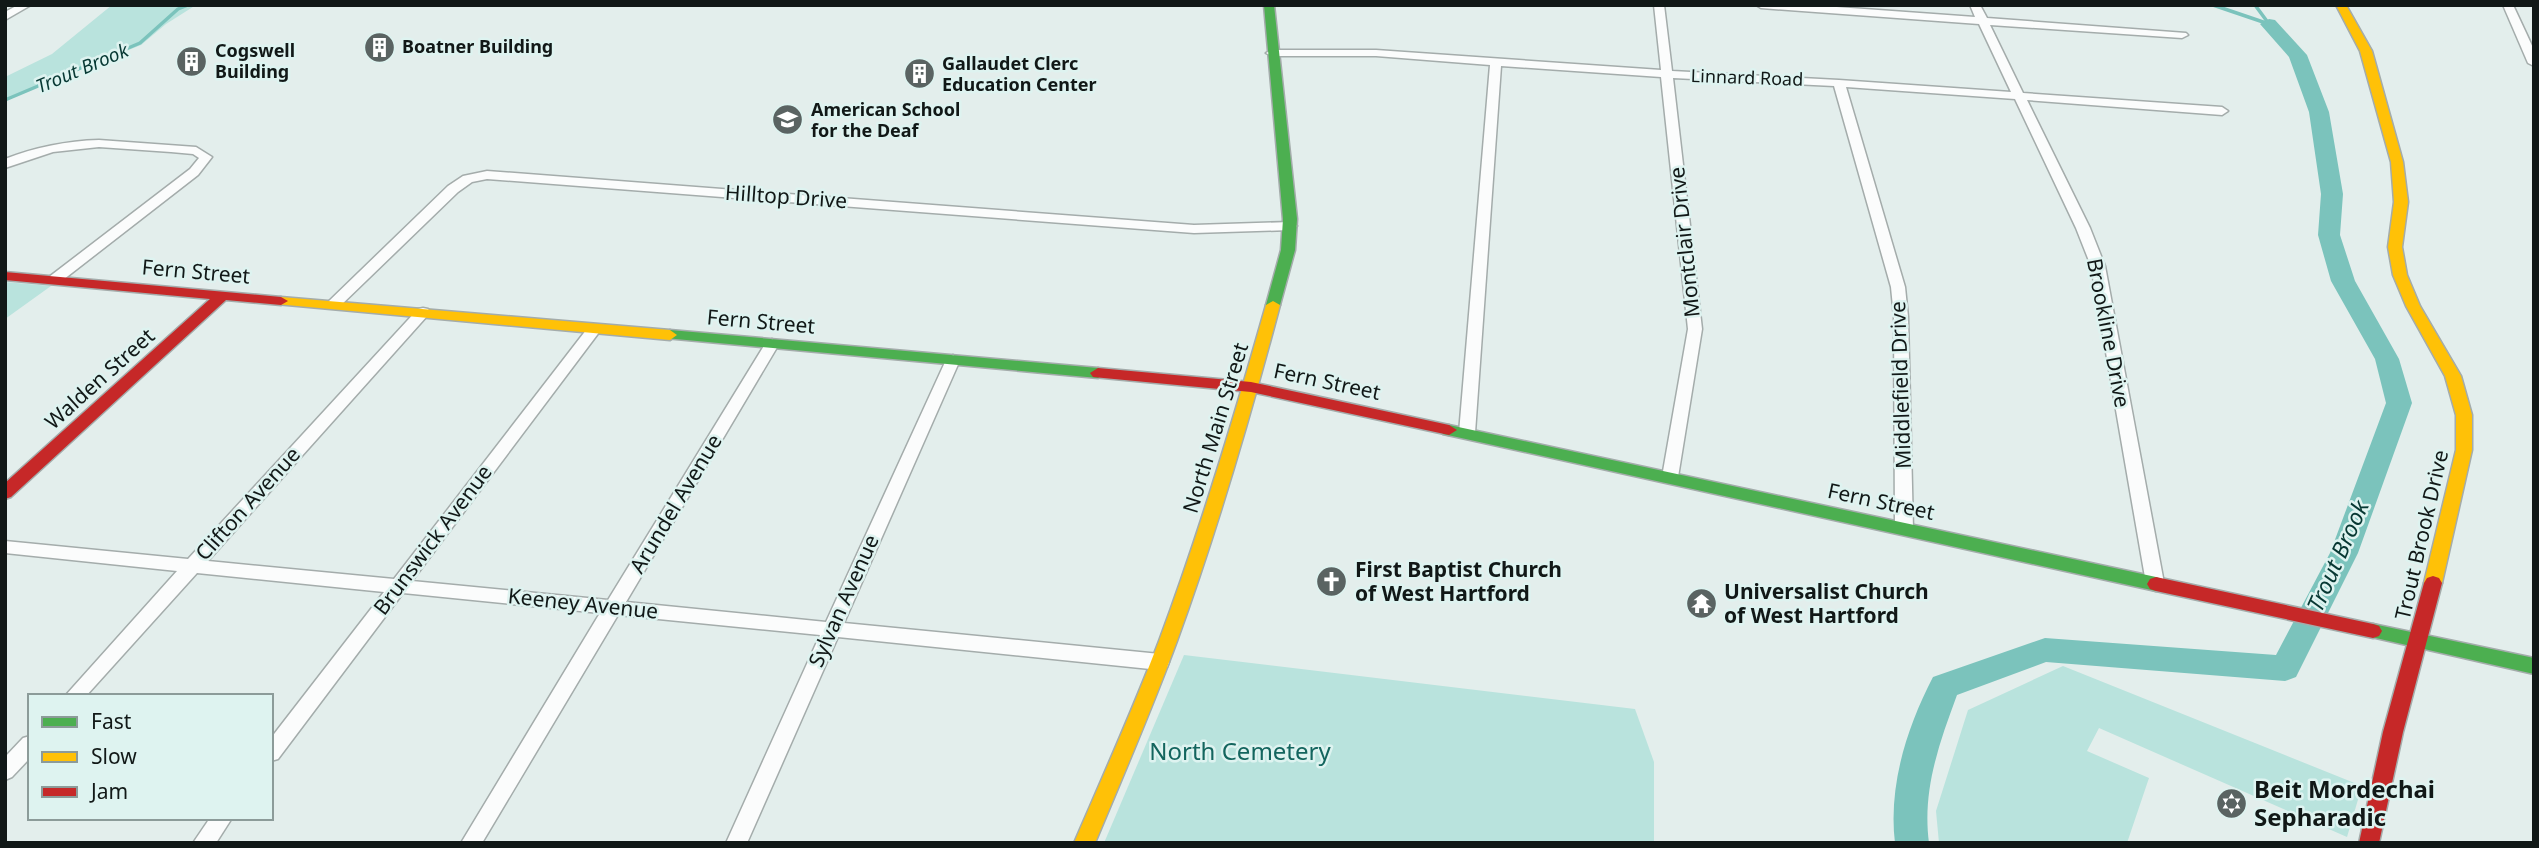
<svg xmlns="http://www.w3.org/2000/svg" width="2539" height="848" viewBox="0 0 2539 848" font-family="'Noto Sans',sans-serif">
	<rect width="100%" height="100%" fill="#e3eeec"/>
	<g fill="#b9e3dd">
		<path d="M112,5h84l-30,19 -25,21 -136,55v-23l47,-23z"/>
		<path d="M5,282l46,4 -46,33z"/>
		<path d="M1184,655l451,54 19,53v81h-550z"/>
		<path d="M2063,666l299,120 -15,51 -248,-109 -12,23 62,27 -22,65h-188l-3,-32 32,-101z"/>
	</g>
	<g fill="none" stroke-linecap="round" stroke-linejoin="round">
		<g stroke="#7bc3bc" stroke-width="3.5">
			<path d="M2213,5l56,19"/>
			<path d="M2255,5l14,19"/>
			<path d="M5,100l135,-57 38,-34 10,-4"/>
		</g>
		<path fill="#7bc3bc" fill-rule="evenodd" d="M2269,19l6,1 32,35 22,57 14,82 -3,41 15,46 44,78 13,44 -54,150 -62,124 -11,4 -239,-19 -89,33c-18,49 -35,95 -28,148h-34c-7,-57 12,-116 38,-166l112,-39 231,17 54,-102 56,-150 -11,-44 -44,-78 -13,-46 3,-41 -12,-82 -20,-55 -29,-33z"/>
		<defs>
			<g id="street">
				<path d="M18,5h13l-26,15v-8z"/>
				<path d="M1654,5h10l8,66 167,9 172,12 -32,-68 -218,-16 -5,-3h53l166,12 -5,-12h10l7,13 199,15 2,2 -6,3 -192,-13 33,68 199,14 6,4 -6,4 -195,-15 63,128 15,38 59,317 -3,5 -6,2 -6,-2 -3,-5 -55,-317 -15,-38 -61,-129 -169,-12 59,200 3,30 5,212 -3,4h-12l-3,-4 -1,-212 -3,-30 -57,-201 -161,-8 29,251 -24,148 -8,6 -8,-6 26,-148 -27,-252 -160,-11 -26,367 -8,5 -6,-1 -2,-4 31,-368 -114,-9h-104l-6,-3 6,-3h104l285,20z"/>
				<path d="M2503,5h10l21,45v16l-6,-3z"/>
				<path d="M99,140l97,7 16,10 -14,18 -139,108h-10l-2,-3 2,-3 141,-108 9,-11 -6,-4 -22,-2 -72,-5 -46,5 -48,16v-9c31,-12 61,-18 94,-19z"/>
				<path d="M487,171l707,54 96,-3 7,4 -7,4 -96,3 -707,-54 -15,3 -14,10 -120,116h-10l-2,-3 2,-3 120,-116 15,-10z"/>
				<path d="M423,308l5,1 2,3 -2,3 -220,246 186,18 196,-254h10l2,3 -2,3 -188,250 196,19 157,-256 7,-5 7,5 -153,258 200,20 120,-262 7,-5 7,5 -116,263 316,31 7,3 2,5 -2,5 -7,3 -322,-33 -91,206h-21l94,-208 -202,-20 -136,228h-21l139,-230 -197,-20 -125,166 -7,2v-23l113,-146 -187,-19 -111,123h-21l112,-125 -172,-18v-12l183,18 230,-250z"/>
				<path d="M30,736v22l-18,19 -7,3v-23l18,-19z"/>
				<path d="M210,818h22l-16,25h-23z"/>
			</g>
			<g id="fast">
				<path d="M1264,5h10l23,214 -2,31 -15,55 -7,4 -7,-4 15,-55 2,-31z"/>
				<path d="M670,330l428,38 8,5 -8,5 -433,-40 -2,-3z"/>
				<path d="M1449,425l707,152 6,2 3,5 -3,5 -6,2 -713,-157 -2,-4 2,-4z"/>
				<path d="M2373,624l161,34v16l-167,-38 -3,-5 3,-5z"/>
			</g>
			<g id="slow">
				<path d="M2336,5h10l26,46 31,111 5,40 -6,45 5,28 13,31 41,70 11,39v35l-30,133 -3,5 -6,2 -6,-2 -3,-5 32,-133v-35l-11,-39 -39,-70 -13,-31 -5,-28 6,-45 -3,-40 -31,-111z"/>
				<path d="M281,297l389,33 7,5 -7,5 -394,-36 -2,-3 2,-3z"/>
				<path d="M1273,301l7,4c-30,113 -63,226 -103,336 -25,68 -54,135 -82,202h-21c29,-67 59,-134 85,-202 41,-110 75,-223 107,-336z"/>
			</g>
			<g id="jam">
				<path d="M5,272l276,25 7,4 -7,4 -55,-5 -215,197 -6,2v-16l205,-184 -205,-19z"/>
				<path d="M1098,368l153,14 198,43 8,5 -8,5 -198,-43 -158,-15 -3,-4z"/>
				<path d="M2433,576l6,2 3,5 -39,149 -24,111h-20l24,-111 41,-149 3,-5z"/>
				<path d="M2156,577l217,47 6,2 3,5 -3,5 -6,2 -217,-47 -6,-2 -3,-5 3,-5z"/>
			</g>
		</defs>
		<use href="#street" stroke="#a4acab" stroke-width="3"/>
		<use href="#fast" stroke="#a4acab" stroke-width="3"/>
		<use href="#slow" stroke="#a4acab" stroke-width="3"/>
		<use href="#jam" stroke="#a4acab" stroke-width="3"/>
		<use href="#street" fill="#fbfcfc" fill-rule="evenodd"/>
		<use href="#fast" fill="#4caf50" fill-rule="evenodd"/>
		<use href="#slow" fill="#ffc107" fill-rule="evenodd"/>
		<use href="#jam" fill="#c62828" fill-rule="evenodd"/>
	</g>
	<defs>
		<symbol id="building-disc" viewBox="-11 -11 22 22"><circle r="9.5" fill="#5a6362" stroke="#def3f0"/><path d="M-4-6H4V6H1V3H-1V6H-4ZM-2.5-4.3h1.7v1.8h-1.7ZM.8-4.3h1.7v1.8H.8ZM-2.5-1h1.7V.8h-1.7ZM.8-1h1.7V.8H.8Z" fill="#fff"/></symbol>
		<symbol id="school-disc" viewBox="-11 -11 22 22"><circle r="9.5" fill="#5a6362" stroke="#def3f0"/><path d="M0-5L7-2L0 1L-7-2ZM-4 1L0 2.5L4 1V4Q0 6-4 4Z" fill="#fff"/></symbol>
		<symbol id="church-disc" viewBox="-11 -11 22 22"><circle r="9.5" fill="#5a6362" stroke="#def3f0"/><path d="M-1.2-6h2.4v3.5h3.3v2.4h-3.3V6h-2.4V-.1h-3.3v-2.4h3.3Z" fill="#fff"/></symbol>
		<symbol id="temple-disc" viewBox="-11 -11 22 22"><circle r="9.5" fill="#5a6362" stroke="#def3f0"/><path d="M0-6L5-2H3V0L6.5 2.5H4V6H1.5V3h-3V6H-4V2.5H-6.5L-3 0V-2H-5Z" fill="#fff"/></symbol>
		<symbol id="synagogue-disc" viewBox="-11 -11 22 22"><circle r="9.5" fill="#5a6362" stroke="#def3f0"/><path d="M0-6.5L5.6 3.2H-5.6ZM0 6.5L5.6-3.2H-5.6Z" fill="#fff"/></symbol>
	</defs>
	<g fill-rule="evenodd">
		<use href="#building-disc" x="362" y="30" width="35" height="35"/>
		<use href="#building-disc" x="174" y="44" width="35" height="35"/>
		<use href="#building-disc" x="902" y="56" width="35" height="35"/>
		<use href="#school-disc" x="770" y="102" width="35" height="35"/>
		<use href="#church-disc" x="1314" y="564" width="35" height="35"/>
		<use href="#temple-disc" x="1684" y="586" width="35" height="35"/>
		<use href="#synagogue-disc" x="2214" y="786" width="35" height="35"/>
	</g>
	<g text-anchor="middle" stroke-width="5" stroke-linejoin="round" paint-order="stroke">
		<g font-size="18" font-weight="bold" fill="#111817" stroke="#def3f0" text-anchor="start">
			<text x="402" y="53">Boatner Building</text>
			<text x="215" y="57">Cogswell<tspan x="215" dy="21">Building</tspan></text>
			<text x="942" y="70">Gallaudet Clerc<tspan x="942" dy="21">Education Center</tspan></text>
			<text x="811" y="116">American School<tspan x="811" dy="21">for the Deaf</tspan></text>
		</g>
		<g font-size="18" fill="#111817" stroke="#def3f0">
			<text transform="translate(1747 78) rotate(2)" y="6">Linnard Road</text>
		</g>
		<g font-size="19" font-style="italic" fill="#073833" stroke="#def3f0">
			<text transform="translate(82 68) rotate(-23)" y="7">Trout Brook</text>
		</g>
		<g font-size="21" fill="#111817" stroke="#def3f0">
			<text transform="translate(786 197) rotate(4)" y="7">Hilltop Drive</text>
			<text transform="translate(1685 242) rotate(-96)" y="7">Montclair Drive</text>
			<text transform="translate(196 272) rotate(5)" y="7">Fern Street</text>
			<text transform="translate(761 322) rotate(5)" y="7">Fern Street</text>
			<text transform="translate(2108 333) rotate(79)" y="7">Brookline Drive</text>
			<text transform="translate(100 379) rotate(-42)" y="7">Walden Street</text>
			<text transform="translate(1327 382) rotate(12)" y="7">Fern Street</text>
			<text transform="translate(1901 385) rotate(-92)" y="7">Middlefield Drive</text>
			<text transform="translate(1216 428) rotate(-73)" y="7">North Main Street</text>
			<text transform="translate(1881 502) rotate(12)" y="7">Fern Street</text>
			<text transform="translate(248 504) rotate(-48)" y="7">Clifton Avenue</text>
			<text transform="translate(676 504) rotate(-59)" y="7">Arundel Avenue</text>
			<text transform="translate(2422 535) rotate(-77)" y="7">Trout Brook Drive</text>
			<text transform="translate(433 540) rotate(-53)" y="7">Brunswick Avenue</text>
			<text transform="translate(844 601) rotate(-66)" y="7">Sylvan Avenue</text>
			<text transform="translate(583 604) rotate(6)" y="7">Keeney Avenue</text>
		</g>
		<g font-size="21" font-weight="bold" fill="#111817" stroke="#def3f0" text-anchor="start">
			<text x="1355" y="577">First Baptist Church<tspan x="1355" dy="24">of West Hartford</tspan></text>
			<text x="1724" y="599">Universalist Church<tspan x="1724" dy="24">of West Hartford</tspan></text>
		</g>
		<g font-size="23" font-style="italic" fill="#073833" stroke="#def3f0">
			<text transform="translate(2338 556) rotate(-66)" y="8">Trout Brook</text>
		</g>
		<g font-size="24" fill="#13655e" stroke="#def3f0">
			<text x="1240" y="760">North Cemetery</text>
		</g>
		<g font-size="24" font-weight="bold" fill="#111817" stroke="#def3f0" text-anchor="start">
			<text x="2254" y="798">Beit Mordechai<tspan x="2254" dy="28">Sepharadic</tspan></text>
		</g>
	</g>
	<rect width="2539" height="848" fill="none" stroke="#111817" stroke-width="14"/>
	<rect x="28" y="694" width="245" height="126" fill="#def3f0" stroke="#8c9b99" stroke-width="2"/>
	<rect x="42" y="717" width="35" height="10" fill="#4caf50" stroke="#8c9b99" stroke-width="2"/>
	<text x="91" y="729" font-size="21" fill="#111817">Fast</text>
	<rect x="42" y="752" width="35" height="10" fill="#ffc107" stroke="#8c9b99" stroke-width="2"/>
	<text x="91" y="764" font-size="21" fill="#111817">Slow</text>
	<rect x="42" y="787" width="35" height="10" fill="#c62828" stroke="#8c9b99" stroke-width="2"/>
	<text x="91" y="799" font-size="21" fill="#111817">Jam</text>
</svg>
